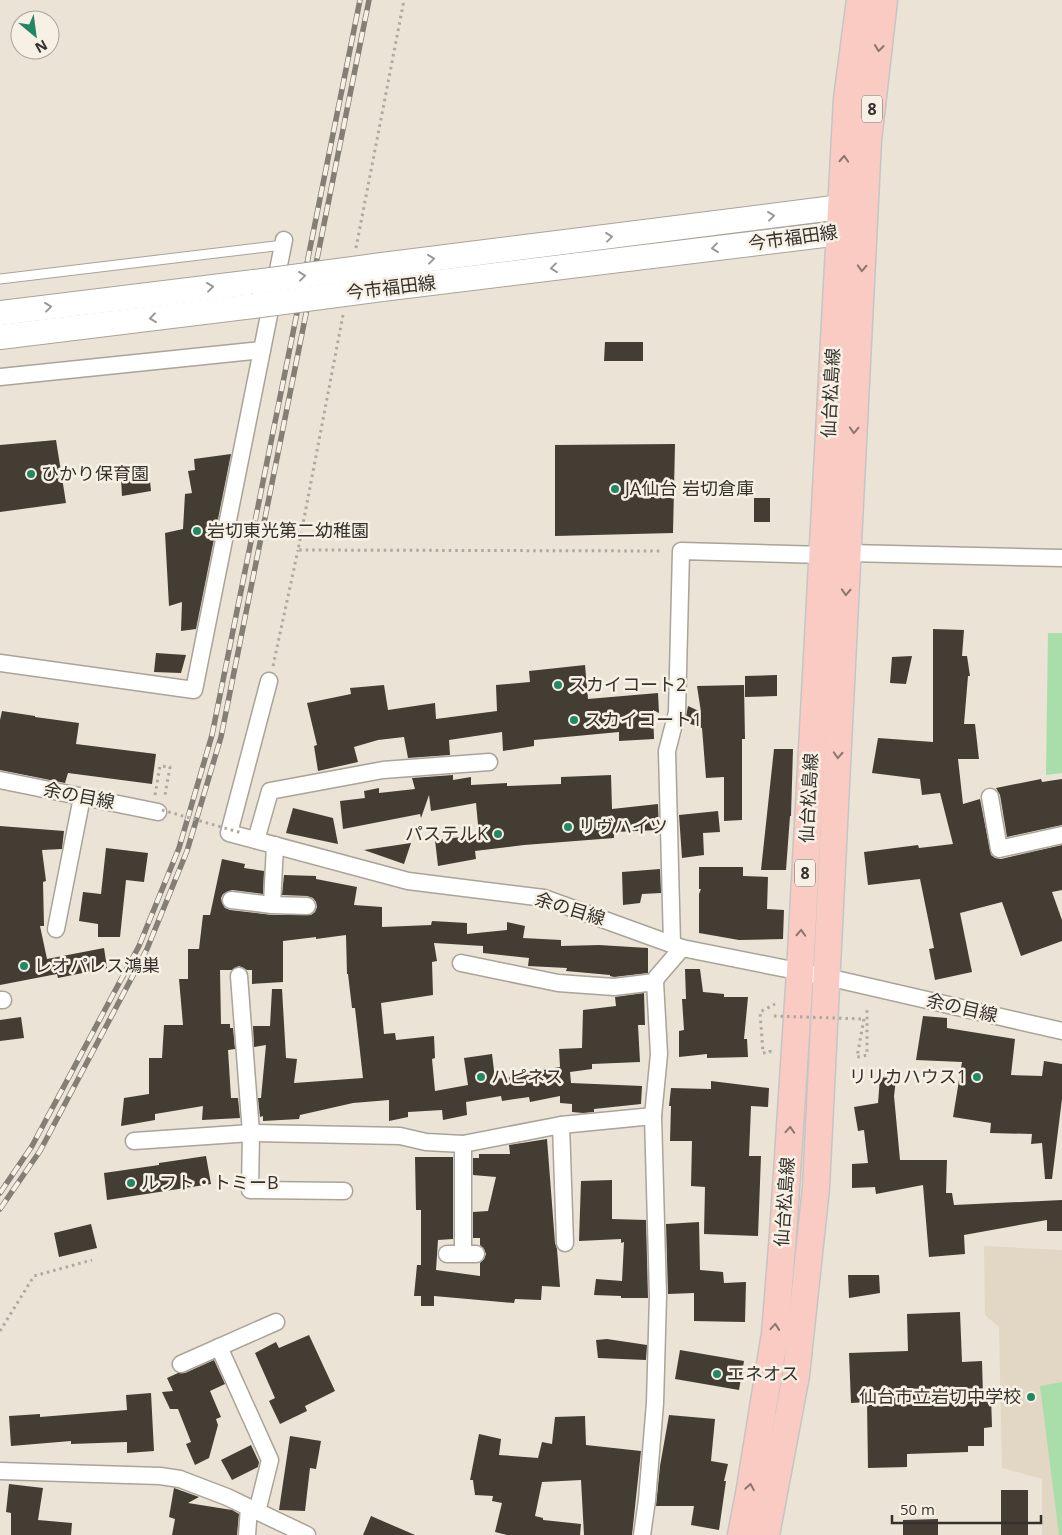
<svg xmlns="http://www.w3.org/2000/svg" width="1062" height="1535" viewBox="0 0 1062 1535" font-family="'Open Sans','Noto Sans JP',sans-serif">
	<rect width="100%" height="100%" fill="#eae3d6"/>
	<path fill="#e1d7c4" d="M984,1246l78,4v285h-20v-56l-40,-11 -3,-141 -14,-12z"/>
	<g fill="#a9deab">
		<path d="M1048,633h14v140l-16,2z"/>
		<path d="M1062,1382v153h-3l-19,-149z"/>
	</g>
	<g fill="#433d33">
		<path d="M605,342h38v19h-39z"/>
		<path d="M56,440l10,63 -66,9v-67z"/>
		<path d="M675,444l-2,89 -118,3v-91z"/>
		<path d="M231,454l-35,175 -15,2 1,-29 -13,4 -4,-73 18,-4 2,-35 7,-1 -4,-22 7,-1 -1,-11z"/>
		<path d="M149,472l2,19 -29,5 -1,-18z"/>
		<rect x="754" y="498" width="16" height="24"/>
		<path d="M933,629l31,1 -2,26h5l3,20h-2l-4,48h11l4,35h-21l5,45 17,-5 11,56 4,3 6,1 61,-14v45l-10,2 10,28v21l-41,15 -19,-54 -42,11 12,59 -37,8 -6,-31 5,-1 -14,-69 -52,6 -4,-33 54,-7 1,3 34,-4 -13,-51 -18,2 -2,-16 -48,-6 6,-35 55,4z"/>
		<path d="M156,653l30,2 -5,18 -27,-1z"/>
		<path d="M912,656l-6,28 -16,-1 2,-26z"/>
		<path d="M585,665l3,34 70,-6 1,20 -6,-3 1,29 -35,2v-9l-85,8v6l-31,5 -1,-19 -53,8 1,15 -42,3 -4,-21 -26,3 -24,7 4,15 -40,9 -4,-25 3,-1 -10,-42 44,-9 -1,-6 34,-3 4,25 47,-7 1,16 61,-8 -1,-26 34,-3 -1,-11z"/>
		<path d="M777,675v21l-32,1v-21z"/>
		<path d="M744,685l1,54h-3v81l-18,1v-44l-18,1 -4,-50 -17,-6 3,-16 13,6 -4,-26z"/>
		<path d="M2,711l33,5v1l44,6 -3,21 80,10 -4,30 -84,-11 -3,10 -65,-13v-50z"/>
		<path d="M774,749h19l-2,67h-1l-4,54h-25z"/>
		<path d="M453,775v5l18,-3v8l36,-2v3l54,-2v-7l50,-2 1,34 46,-5 1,26 -45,2v6l-90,7 -49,6 1,8 -38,7 -3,-26 44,-5 -3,-32 -45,8 -2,-16 -8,23 -1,-4 -77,15 -3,-28 25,-3 -1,-7 15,-3v5l36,-4 -3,-11z"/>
		<path d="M1041,779l1,3 20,-3v46l-55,12 -7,-42 -4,-7z"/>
		<path d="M293,808l40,10 5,26 -52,-11z"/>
		<path d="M718,811l2,21 -17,1 1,22 -22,3 -3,-43z"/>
		<path d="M0,826l64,5 -2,18 -20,1 4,31 -3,1 1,44h-4l7,33 57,-11 3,20 -49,10 -1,-4 -57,11z"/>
		<path d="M411,843l-7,21 -40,-14z"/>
		<path d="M106,848l42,5 -4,29 -18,-2 -6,57h-22v-13l-19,-3 4,-29 18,2z"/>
		<path d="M222,859l23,5 -1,4 20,3 -1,23 -31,-4 -9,4 -2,4 1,5 3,5 5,2 42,5h39l4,-3 2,-5 -1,-5 -3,-4 -6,-2 -25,-1 2,-20 32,1v3l41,8 -3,18 28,2v20l49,-2 1,-4 35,2v11l40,-4v-8l18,4 -2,12 38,2v6l38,-1 49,3v25l-34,4 -4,-1v-1l-44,-4 1,-3 -39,-2 1,-8 -46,-5v-7l-49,-3 3,18 -5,1 1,33 -52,8 3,31 11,-1 1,7 38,-4 1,22 -3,1 3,32 33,-6 -4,-27 28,-4 3,25 33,-4 -1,-2 33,-6 -1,-18 23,-1 1,-38 33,-4 -1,-9 29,-4 1,32h-7l2,37 -48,2v5l-22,3 1,11 71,3 -1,18 -47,5v3l-11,1 -11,-1v-8l-12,-1v-7l-30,6 -1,-5 -27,4 -1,-5 -35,6 1,13 -24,5 -1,-10 -34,2v5l-19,4v-21l-36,3 -53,12 -1,4 -36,2v-5l-3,1 -2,-19h3l5,-53 -12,2 -1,-21h17l2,-37h10l4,69 11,1 -3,24 69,-5 -8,-70h-3l-4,-34h-1l-1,-39 -30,4v-2l-33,4v41l-31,2v-14h-5l-8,-4 -7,4h-12l1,54h9v4h3l2,21 -7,1 3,48h7l2,20 -38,2 1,-14 -48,8v6l-34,6 3,-28 25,-4v-36h13l2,-33h19l-4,-46h9v-30h11l4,-34h7z"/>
		<path d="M699,867h44v9l25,1 -1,32 17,1 -1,29 -44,1 -40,-7v-39l2,-5h-2z"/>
		<path d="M660,869l1,24 -19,1 -2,9 -17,2 -1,-33z"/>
		<path d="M685,969h15l3,23 21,2v3h24l-4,42h3l1,18 -41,1v-4l-28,3v-26l5,-1 -2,-31h4z"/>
		<path d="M923,1016l24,2v10l68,11 -4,36 31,1 2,-15 18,3v35l-10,80h-7l-3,-36 -11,1 1,-10 -42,-1 1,-10 -38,-6 9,-55 -46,-2z"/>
		<path d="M21,1017l3,21 -24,3v-21z"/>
		<path d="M880,1077l16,2 -2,17 6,64h47l-1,33h6l2,12 108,-5v31h-15v-11l-83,15 1,19 -36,3 -6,-72 -47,9 -1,-7 -23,1v-24l16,-1 -4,-33 -6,1 -4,-24 24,-4z"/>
		<path d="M711,1081l58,7 -1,19 -17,-1 -2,50h12l-3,80 -54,-2 1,-47 -14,-1 1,-45h-22l1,-35h-2l2,-18 40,1z"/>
		<path d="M547,1139l8,104 2,6 3,38 -18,-1 -1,14 -26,-1 -1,4 -80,-7v10h-13v-10h-7l3,-31h4v-55h-5l-1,-53h38v82l-15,1 -2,30 44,6v-13l4,-4 2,-5 -2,-5 -4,-4v-7h-7v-26l15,-1 8,-34 -23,-2v-17h6v-4h31l-1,-9z"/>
		<path d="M206,1156l5,28 -104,16 -3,-27 55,-8v-2z"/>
		<path d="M612,1180v39l34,1 2,78h-27v-2l-27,-1 2,-16 26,2 2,-39 -3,1v-4l-42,2 2,-60z"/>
		<path d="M699,1222l1,48 23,2 1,11 22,-1 -1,40 -51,-1v-28l-26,1 -2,-70z"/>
		<path d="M91,1224l6,24 -38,9 -5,-24z"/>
		<path d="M848,1275h31l1,18 -31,5z"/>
		<path d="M960,1312l2,50 20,-1 1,36h8l1,30 -8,1v18h-16v6l-61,2v13l-39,1 -1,-66 -16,1 -2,-50 59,-2 -1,-37z"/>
		<path d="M309,1335l26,56 -30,15 2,5 -27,13 -11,-23 6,-3 -20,-45 21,-11 3,6z"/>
		<path d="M607,1339l40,6 -1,15 -48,-2 -2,-18z"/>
		<path d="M680,1350l64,11 -5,29 -64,-11z"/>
		<path d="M214,1360l11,24 -15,7 11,26 -5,2 2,6 -9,33 -14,7 -9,-21 5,-2 -13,-33h-8l-8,-17 11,-1 -6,-13 11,-5h7z"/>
		<path d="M151,1393l3,58 -27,2v-11l-56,2v-3l-60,5 -2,-30 31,-2v3l87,-7 -1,-15z"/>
		<path d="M669,1415l46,4 -4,42 17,3 -4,17h2l-7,49 -28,-5 3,-19h-38l4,-40z"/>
		<path d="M585,1416l1,29 55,6 -9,84h-48l-3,-55 -39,2 -7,34 8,2v2l38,4 -1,11h-73l-12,-3 7,-29 -10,-2 1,-5 -18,-1 -2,-15h-3l9,-46 22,5 -2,16 39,3 4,-16 10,2 3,-27z"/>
		<path d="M290,1436l31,5 -5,28 -6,-1 -5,43 -26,-1z"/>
		<path d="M251,1445l8,17 -1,5 -26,13 -11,-20z"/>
		<path d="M9,1484l34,4 -5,32 34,3 -1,12h-60v-22l-5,-1z"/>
		<path d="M174,1488l25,9 -11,6 44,7 7,4 -2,21h-65l3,-16 -6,-2z"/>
		<rect x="1001" y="1490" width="27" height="45"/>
		<path d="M371,1516l44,19h-52z"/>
		<path d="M938,1519v16h-35v-15z"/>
	</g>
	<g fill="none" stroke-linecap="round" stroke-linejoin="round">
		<defs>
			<path id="service" d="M0,279l283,-34"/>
			<g id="minor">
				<path d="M0,377l262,-27"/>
				<path d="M848,553l214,5"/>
				<path d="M0,663l194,27 90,-450"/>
				<path d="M269,681l-40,152 179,48 136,17 138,50 145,29 235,54"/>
				<path d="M0,780l158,32"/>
				<path d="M990,797l9,52 63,-14"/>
				<path d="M256,840l14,-49 113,-21 106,-8"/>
				<path d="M231,900l41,5 35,1"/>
				<path d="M272,905l3,-60"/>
				<path d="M56,929l26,-132"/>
				<path d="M672,944l-5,-193 10,-39 4,-161 142,4"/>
				<path d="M461,963l97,20 56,4 41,-5"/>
				<path d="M239,976l12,157 -1,57 94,1"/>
				<path d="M0,1000h3"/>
				<path d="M561,1125l4,118"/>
				<path d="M134,1141l117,-8 149,3 26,6 37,2 98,-19 92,-9"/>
				<path d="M463,1144v109"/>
				<path d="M447,1254h29"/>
				<path d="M219,1347l51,113 -13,52"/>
				<path d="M181,1364l95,-42"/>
				<path d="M0,1471l160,5 20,3 47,18 80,38"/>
				<path d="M247,1535l2,-27"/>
				<path d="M642,1535l5,-35 8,-97 3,-107 -5,-180 6,-62 -4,-72 2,-5 25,-29"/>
			</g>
			<g id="secondary">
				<path d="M382,265l459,-58 17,9"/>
				<path d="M382,289l458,-56 16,-9"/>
				<path d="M0,313l254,-31"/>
				<path d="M0,337l253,-31"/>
			</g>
			<g id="primary">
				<path d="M741,1535l8,-41 26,-160 8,-100 17,-262 47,-873 13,-99"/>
				<path d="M766,1535l30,-160 20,-187 52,-1048 16,-140"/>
			</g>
		</defs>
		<use href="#service" stroke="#aaa397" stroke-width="11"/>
		<use href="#minor" stroke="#aaa397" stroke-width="19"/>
		<use href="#secondary" stroke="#aaa397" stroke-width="26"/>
		<use href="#primary" stroke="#c6c5c4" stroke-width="29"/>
		<g stroke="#aea89e" stroke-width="3" stroke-dasharray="2.5 4" stroke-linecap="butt">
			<path d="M356,248l48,-248"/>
			<path d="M343,315l-45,235 365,1"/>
			<path d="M273,666l25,-116"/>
			<path d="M155,795l5,-29 10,1 -5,28"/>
			<path d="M864,1019l-7,38 10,-2v-45"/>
			<path d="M770,1050v2l-7,1 -3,-41 15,-8"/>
			<path d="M0,1331l34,-55 58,-16"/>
		</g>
		<use href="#service" stroke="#fff" stroke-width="9"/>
		<use href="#minor" stroke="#fff" stroke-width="16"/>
		<use href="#secondary" stroke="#fff" stroke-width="24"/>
		<use href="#primary" stroke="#f9cbc2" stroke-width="26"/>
		<defs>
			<g id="rail">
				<path d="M0,1193l32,-47 107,-200 40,-98 33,-113 148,-735"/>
				<path d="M0,1209l40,-58 107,-202 40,-98 34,-114 148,-737"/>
			</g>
		</defs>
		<use href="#rail" stroke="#837e76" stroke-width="5.5"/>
		<use href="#rail" stroke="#f7f0e4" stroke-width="4" stroke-dasharray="11" stroke-linecap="butt"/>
		<defs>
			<g id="secondary-bridge">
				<path d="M254,282l128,-17"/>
				<path d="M253,306l129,-17"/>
			</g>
		</defs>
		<use href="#secondary-bridge" stroke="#aaa397" stroke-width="26" stroke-linecap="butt"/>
		<g stroke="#aea89e" stroke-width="3" stroke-dasharray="2.5 4" stroke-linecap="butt">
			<path d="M162,810l80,23"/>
			<path d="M774,1016l90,3"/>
		</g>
		<use href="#secondary-bridge" stroke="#fff" stroke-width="24"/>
	</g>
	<defs><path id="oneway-chevron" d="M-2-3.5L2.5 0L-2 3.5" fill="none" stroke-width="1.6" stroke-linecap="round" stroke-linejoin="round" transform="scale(1.25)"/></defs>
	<g stroke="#8d7670">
		<use href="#oneway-chevron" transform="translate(879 48) rotate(96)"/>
		<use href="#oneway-chevron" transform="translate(844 159) rotate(-87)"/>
		<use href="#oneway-chevron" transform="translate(862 268) rotate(93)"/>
		<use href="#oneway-chevron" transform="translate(854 430) rotate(93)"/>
		<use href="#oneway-chevron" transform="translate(846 592) rotate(93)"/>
		<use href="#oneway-chevron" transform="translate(838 755) rotate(93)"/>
		<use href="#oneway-chevron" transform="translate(801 933) rotate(-87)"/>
		<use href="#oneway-chevron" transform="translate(790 1130) rotate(-86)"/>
		<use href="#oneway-chevron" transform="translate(775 1327) rotate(-85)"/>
		<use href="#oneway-chevron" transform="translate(750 1487) rotate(-81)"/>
	</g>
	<g stroke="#9a9896">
		<use href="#oneway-chevron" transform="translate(771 216) rotate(-7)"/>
		<use href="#oneway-chevron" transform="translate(609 237) rotate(-7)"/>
		<use href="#oneway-chevron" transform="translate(715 248) rotate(173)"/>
		<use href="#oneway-chevron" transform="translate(431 259) rotate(-7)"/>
		<use href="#oneway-chevron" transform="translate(554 268) rotate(173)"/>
		<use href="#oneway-chevron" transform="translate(302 276) rotate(-7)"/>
		<use href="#oneway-chevron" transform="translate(210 287) rotate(-7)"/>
		<use href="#oneway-chevron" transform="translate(48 307) rotate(-7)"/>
		<use href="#oneway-chevron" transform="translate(153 318) rotate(173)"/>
	</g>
	<g fill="#218863" stroke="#f7f0e4" stroke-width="2">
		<circle cx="31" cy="474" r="5"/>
		<circle cx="615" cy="489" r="5"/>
		<circle cx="197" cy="531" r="5"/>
		<circle cx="558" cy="685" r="5"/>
		<circle cx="574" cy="720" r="5"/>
		<circle cx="568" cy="827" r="5"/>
		<circle cx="498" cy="834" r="5"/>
		<circle cx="24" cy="966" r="5"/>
		<circle cx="481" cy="1077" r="5"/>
		<circle cx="977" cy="1077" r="5"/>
		<circle cx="131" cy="1183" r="5"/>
		<circle cx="717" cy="1374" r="5"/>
		<circle cx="1031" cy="1397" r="5"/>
	</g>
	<g text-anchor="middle" stroke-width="5" stroke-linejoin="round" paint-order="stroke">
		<g fill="#f7f0e4" stroke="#6e6a64" stroke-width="1">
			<rect x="862" y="95.5" width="20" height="27" rx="4"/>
			<rect x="795" y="859.5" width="20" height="27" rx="4"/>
		</g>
		<g font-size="16" font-weight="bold" fill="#34312d">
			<text x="872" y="115">8</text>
			<text x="805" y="879">8</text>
		</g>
		<g font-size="18" fill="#34312d" stroke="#f7f0e4">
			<text transform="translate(793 238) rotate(-8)" y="6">今市福田線</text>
			<text transform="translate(391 288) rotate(-7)" y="6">今市福田線</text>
			<text transform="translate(831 393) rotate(-87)" y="6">仙台松島線</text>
			<text transform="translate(79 796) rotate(11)" y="6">余の目線</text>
			<text transform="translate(809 798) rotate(-87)" y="6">仙台松島線</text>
			<text transform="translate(570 909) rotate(17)" y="6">余の目線</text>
			<text transform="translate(962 1008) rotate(13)" y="6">余の目線</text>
			<text transform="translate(785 1202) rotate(-86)" y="6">仙台松島線</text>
		</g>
		<g font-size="18" fill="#34312d" stroke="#f7f0e4" text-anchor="start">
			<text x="41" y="480">ひかり保育園</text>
			<text x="625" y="495">JA仙台 岩切倉庫</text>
			<text x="207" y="537">岩切東光第二幼稚園</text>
			<text x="568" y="691">スカイコート2</text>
			<text x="584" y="726">スカイコート1</text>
			<text x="578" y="833">リヴハイツ</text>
			<text x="488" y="840" text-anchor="end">パステルK</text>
			<text x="34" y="972">レオパレス鴻巣</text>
			<text x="491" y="1083">ハピネス</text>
			<text x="967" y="1083" text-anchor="end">リリカハウス1</text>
			<text x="141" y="1189">ルフト・トミーB</text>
			<text x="727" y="1380">エネオス</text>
			<text x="1021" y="1403" text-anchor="end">仙台市立岩切中学校</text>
		</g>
	</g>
	<g transform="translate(35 35) rotate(151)"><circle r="24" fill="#f7f0e4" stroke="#a9a49b"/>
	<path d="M0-4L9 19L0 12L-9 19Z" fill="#218863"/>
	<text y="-8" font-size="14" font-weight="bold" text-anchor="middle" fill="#34312d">N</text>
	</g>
	<path d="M892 1515v8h149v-8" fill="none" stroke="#34312d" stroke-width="2.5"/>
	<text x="900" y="1515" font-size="15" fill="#34312d" stroke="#f7f0e4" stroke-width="4" paint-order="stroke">50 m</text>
</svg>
